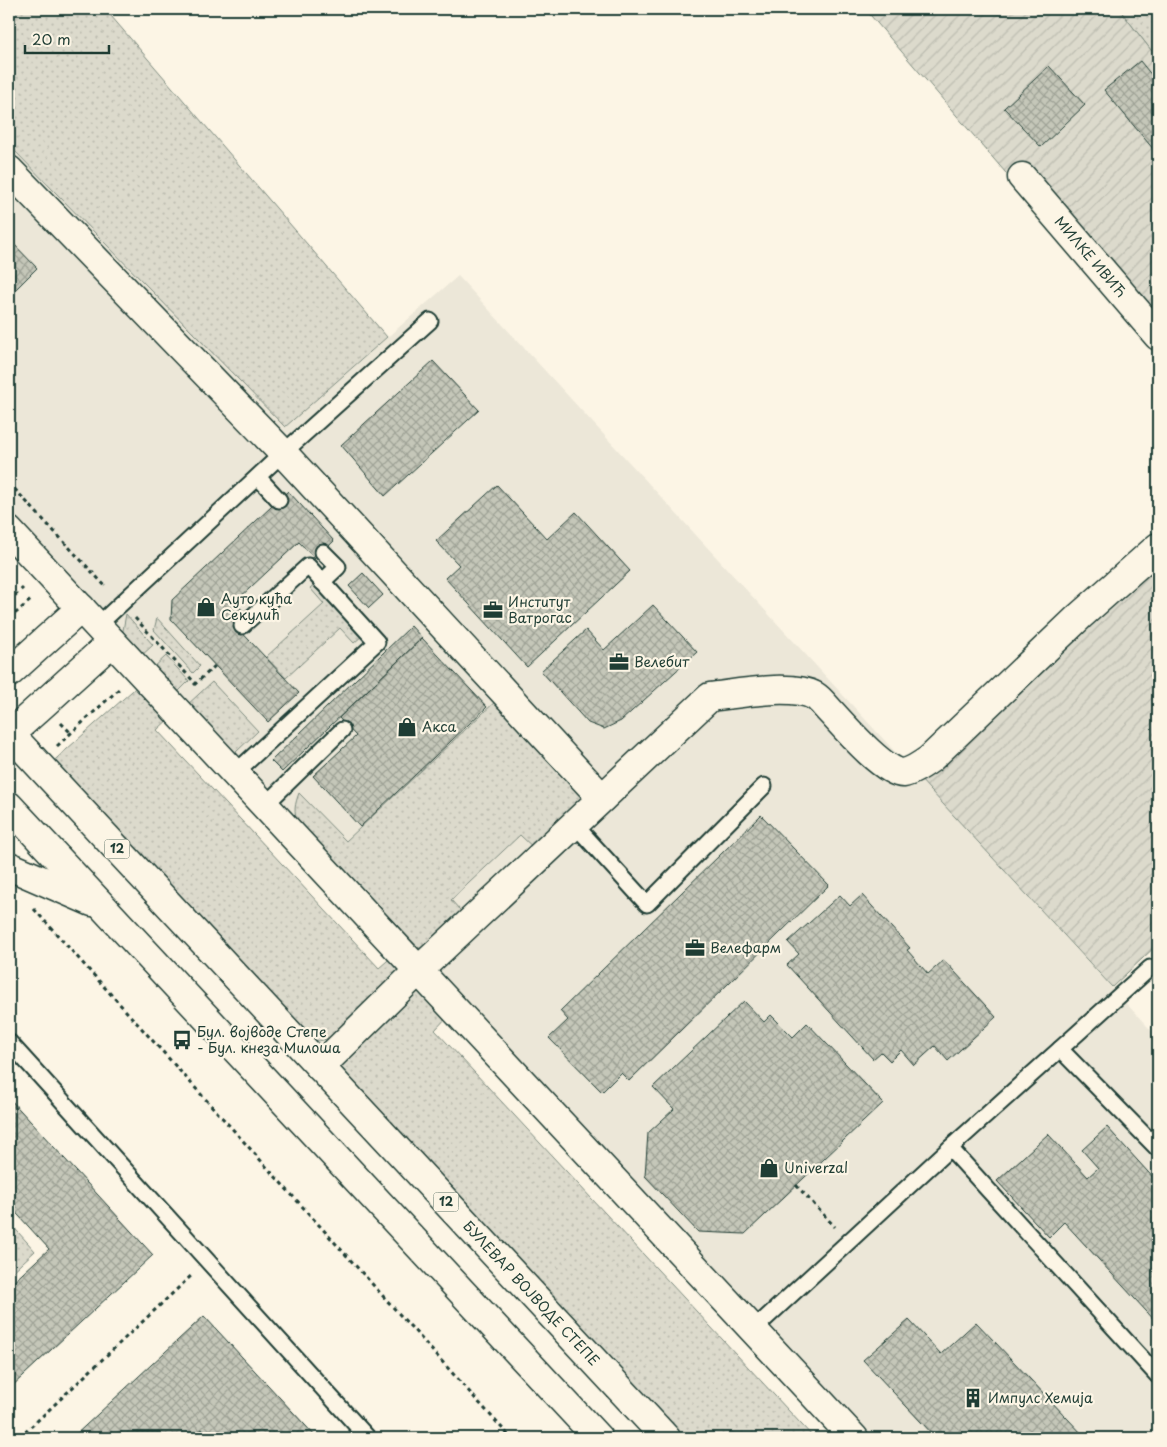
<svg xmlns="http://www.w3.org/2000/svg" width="1167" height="1447" viewBox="0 0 1167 1447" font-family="'Playpen Sans',sans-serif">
	<defs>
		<pattern id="grass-dots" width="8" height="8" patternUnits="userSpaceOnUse" patternTransform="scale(1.25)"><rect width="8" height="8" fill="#dcdacc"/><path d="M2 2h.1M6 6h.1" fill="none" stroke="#bcbcb0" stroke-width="1.8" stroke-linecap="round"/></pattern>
		<pattern id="garden-furrows" width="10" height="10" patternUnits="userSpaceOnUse" patternTransform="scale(1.25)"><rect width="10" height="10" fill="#dcdacc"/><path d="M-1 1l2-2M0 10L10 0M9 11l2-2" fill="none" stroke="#bcbcb0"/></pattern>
		<pattern id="building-cross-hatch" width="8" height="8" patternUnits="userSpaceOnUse" patternTransform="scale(1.25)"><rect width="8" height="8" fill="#c5c7b9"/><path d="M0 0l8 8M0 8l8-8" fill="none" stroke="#9fa397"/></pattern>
	</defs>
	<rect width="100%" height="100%" fill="#fcf5e5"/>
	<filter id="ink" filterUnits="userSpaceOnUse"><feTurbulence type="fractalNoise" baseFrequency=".02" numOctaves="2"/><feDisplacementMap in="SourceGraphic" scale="10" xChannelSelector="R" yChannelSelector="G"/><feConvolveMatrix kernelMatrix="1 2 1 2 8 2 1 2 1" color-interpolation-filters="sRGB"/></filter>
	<g filter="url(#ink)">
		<path fill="#ece7d8" d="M9,145l276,281 173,-150 700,762v400h-293l-856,-919z"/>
		<g fill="url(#grass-dots)" stroke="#7e8c80">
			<path d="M9,9h96l282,328 -102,90 -276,-282z"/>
			<path d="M1119,9h39v50z"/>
			<path d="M316,583l47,52 -9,8 -14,-15 -54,50 -20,-21 58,-53 -14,-16z"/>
			<path d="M126,614l27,31 -13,12 -18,-21z"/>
			<path d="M157,618l43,48 -7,7 -39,-43z"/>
			<path d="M166,656l23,25 -15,15 -23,-26z"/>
			<path d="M212,682l46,49 -23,22 -5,-1 -44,-46z"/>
			<path d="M141,683l31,33 -15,14 222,238 16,-14 11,12 -76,72 -11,3 -15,-2 -256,-273z"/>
			<path d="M497,700l85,94v7l-44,51 -18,-17 -69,65 17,19 -41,30 -8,-1 -121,-125c-5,-11 -3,-19 1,-30l47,48z"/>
			<path d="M418,983l31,32 -14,15 379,408h-138l-337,-370 3,-12z"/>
			<path d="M9,1222l26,29 -26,24z"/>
		</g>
		<g fill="url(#garden-furrows)" stroke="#7e8c80">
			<path d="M865,9h254l39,50v291z"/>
			<path d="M1158,559v385l-46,43 -193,-209z"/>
		</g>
		<g fill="url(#building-cross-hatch)" stroke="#1f3d34">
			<path d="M1140,61l18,22v63l-4,4 -50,-60z"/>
			<path d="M1049,66l36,39 -44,42 -37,-39z"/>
			<path d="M9,239l28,29 -28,28z"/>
			<path d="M433,361l46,49 -94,86 -44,-51z"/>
			<path d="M497,485l50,54 29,-27 54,59 -103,96 -82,-89 14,-13 -23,-24z"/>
			<path d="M288,491l46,50 -19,18 -16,-17 -64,60 9,10 -11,11 66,70 -31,29 -97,-103 1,-19z"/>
			<path d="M363,573l20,22 -14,13 -20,-22z"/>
			<path d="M653,605l44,47 -76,69 -17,8 -16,-6 -47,-52 45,-41 18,20z"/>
			<path d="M411,626l11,12 -140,134 -11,-11z"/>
			<path d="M422,638l65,69 -127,120 -47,-51 43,-40 -17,-18z"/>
			<path d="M761,815l68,70 -200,196 -8,-8 -19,19 -53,-54 19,-18 -8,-9z"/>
			<path d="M840,895l10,11 12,-11 48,53 -3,2 21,24 16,-14 52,57 -48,44 -13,-15 -21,19 -13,-15 -11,11 -9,-9 -8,7 -86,-94 12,-11 -11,-12z"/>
			<path d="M744,1001l20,21 7,-7 22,22 14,-14 76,80 -138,131 -47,-2 -53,-56 3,-43 26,-24 -21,-22z"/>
			<path d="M9,1098l144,157 -144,134v-103l40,-37 -40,-44z"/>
			<path d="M1107,1127l51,56v141l-94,-102 -15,15 -52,-56 51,-47 40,43 10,-9 -16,-18z"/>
			<path d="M204,1316l113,122h-106l-9,-9 -10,9h-120z"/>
			<path d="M909,1320l32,34 35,-32 108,114 -3,2h-145l-73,-78z"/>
		</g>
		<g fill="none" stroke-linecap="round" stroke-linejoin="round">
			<defs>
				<g id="lane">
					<path d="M258,477l21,23"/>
					<path d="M322,582l16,-15 -15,-15"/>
					<path d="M97,626l186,-173 147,-132"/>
					<path d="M235,773l142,-131 -69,-76 -66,60"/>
					<path d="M265,805l77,-75"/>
					<path d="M574,824l73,80 117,-118"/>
					<path d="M9,1042l359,396"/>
					<path d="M1060,1049l98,100"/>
					<path d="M950,1148l208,228"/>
					<path d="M753,1330l197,-182 200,-180"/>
				</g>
				<g id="street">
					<path d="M9,170l274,283 319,345"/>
					<path id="s1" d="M1022,177l136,159"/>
					<path d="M9,531l845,907"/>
					<path d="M9,673l72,-65"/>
					<path d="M10,734l102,-92"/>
					<path d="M320,1067l99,-97 291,-273c27,-3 82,-14 105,-1 5,3 10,10 14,14 13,14 56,64 74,63 8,-1 20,-9 27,-14l150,-143 78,-69"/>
				</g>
				<g id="primary">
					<path id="s2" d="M9,733l657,705"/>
					<path d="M9,806l589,632"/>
					<path d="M9,866l83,36"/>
				</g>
			</defs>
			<use href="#lane" stroke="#1f3d34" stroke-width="19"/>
			<use href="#street" stroke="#1f3d34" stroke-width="31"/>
			<use href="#primary" stroke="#1f3d34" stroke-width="31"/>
			<g stroke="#1f3d34" stroke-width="3" stroke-dasharray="4 4" stroke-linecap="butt">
				<path d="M9,483l98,105"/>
				<path d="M9,601l14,-13"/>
				<path d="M135,618l61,66"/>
				<path d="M9,619l24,-21"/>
				<path d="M194,685l21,-19"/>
				<path d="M61,723l10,10"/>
				<path d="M57,746l62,-57"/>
				<path d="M34,909l477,529"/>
				<path d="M796,1185l39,42"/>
				<path d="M19,1438l173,-163"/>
			</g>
			<use href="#lane" stroke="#fcf5e5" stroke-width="15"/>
			<use href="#street" stroke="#fcf5e5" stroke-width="28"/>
			<use href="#primary" stroke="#fcf5e5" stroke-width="28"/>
		</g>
	</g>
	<defs>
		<symbol id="shop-bare" viewBox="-9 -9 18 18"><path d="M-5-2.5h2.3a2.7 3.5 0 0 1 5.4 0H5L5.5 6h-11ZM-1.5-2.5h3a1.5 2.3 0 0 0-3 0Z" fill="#1f3d34" stroke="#fcf5e5" stroke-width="2.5" paint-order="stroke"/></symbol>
		<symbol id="office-bare" viewBox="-9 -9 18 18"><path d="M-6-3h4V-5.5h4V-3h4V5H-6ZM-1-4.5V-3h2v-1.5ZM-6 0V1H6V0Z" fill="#1f3d34" stroke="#fcf5e5" stroke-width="2.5" paint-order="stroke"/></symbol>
		<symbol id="bus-bare" viewBox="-9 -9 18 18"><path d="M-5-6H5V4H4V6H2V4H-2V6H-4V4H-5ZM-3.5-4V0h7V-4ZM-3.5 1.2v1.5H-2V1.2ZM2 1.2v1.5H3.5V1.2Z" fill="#1f3d34" stroke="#fcf5e5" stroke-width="2.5" paint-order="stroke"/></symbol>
		<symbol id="building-bare" viewBox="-9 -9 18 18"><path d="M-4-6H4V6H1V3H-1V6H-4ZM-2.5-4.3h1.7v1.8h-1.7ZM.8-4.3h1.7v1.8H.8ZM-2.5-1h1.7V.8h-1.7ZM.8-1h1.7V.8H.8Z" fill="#1f3d34" stroke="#fcf5e5" stroke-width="2.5" paint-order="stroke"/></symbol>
	</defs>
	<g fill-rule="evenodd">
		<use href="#shop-bare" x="192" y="593" width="28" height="28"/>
		<use href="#office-bare" x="479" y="596" width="28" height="28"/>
		<use href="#office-bare" x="605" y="648" width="28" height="28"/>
		<use href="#shop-bare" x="393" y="713" width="28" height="28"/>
		<use href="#office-bare" x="681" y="934" width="28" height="28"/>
		<use href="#bus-bare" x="168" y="1026" width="28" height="28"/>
		<use href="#shop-bare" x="755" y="1154" width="28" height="28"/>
		<use href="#building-bare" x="959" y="1384" width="28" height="28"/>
	</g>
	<g text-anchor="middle" stroke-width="4.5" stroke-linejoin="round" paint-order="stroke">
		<g fill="#fcf5e5" stroke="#617469" stroke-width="1">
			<rect x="104.5" y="839.5" width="25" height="19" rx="4"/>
			<rect x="433.5" y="1192.5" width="25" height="19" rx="4"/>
		</g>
		<g font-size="12" font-weight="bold" fill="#1f3d34">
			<text x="117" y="853">12</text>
			<text x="446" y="1206">12</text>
		</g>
		<g font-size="14" fill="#1f3d34" stroke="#fcf5e5">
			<text dy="5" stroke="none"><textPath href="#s1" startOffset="105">МИЛКЕ ИВИЋ</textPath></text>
			<text dy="5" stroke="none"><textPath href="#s2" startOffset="766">БУЛЕВАР ВОЈВОДЕ СТЕПЕ</textPath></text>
		</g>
		<g font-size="14" fill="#1f3d34" stroke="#fcf5e5" text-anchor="start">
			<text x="221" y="604">Ауто кућа<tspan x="221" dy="16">Секулић</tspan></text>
			<text x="508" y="607">Институт<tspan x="508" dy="16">Ватрогас</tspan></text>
			<text x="634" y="667">Велебит</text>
			<text x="422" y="732">Акса</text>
			<text x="710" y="953">Велефарм</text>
			<text x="197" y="1037">Бул. војводе Степе<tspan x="197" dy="16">- Бул. кнеза Милоша</tspan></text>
			<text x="784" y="1173">Univerzal</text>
			<text x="988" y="1403">Импулс Хемија</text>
		</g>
	</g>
	<rect width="1167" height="1447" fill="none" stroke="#fcf5e5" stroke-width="30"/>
	<rect x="15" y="15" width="1137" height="1417" fill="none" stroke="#1f3d34" stroke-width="2" filter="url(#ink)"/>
	<path d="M25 45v8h84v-8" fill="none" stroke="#1f3d34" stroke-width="2.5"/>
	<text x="32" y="45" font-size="15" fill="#1f3d34" stroke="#fcf5e5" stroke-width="4" paint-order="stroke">20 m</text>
</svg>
